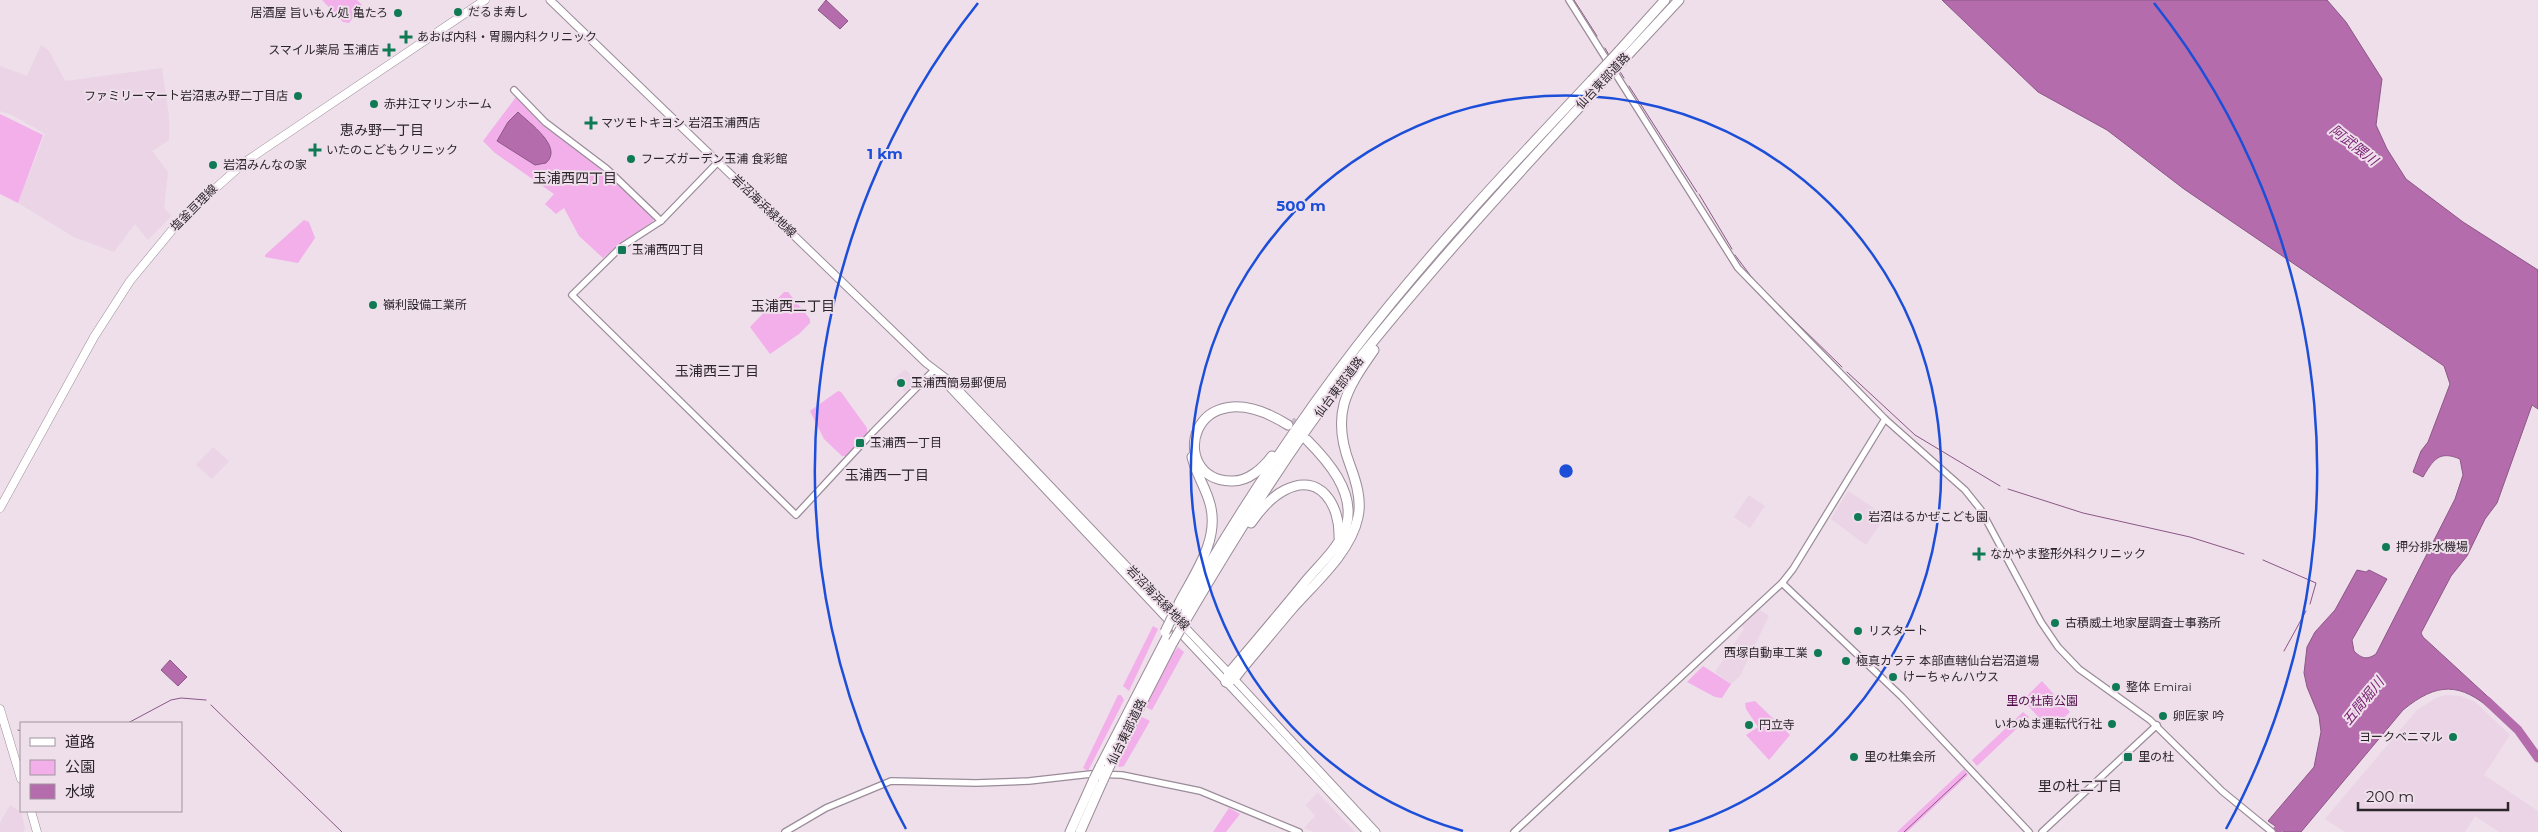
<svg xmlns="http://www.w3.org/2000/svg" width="2538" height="832" viewBox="0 0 2538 832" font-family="Montserrat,'Noto Sans JP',sans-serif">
	<rect width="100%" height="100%" fill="#eedfeb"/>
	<g fill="#ead4e6">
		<path d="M41,45l8,6 16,30 97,-13 7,48v24l-17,11 16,21 -4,36 7,8 -23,24 -13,-16 -21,28 -40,-15 -56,-34 27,-69 -33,-19 -12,-4v-45l27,10z"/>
		<path d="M905,369l12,12 -12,11 -12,-12z"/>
		<path d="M213,447l16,14 -17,18 -16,-14z"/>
		<path d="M1848,491l38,25 -20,29 -35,-26z"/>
		<path d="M1749,495l16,11 -15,22 -16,-11z"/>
		<path d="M1759,609l10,7 -29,60 -9,8 -16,-12 29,-43 -3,-3z"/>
		<path d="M2446,695l15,1 14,6 35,33 -26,40 54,36v21h-39l-24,-16 -10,16h-120l-20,-13 92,-109 19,-12z"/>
		<path d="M1318,792v1l37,39h-41l-10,-4 11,-12 -9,-11z"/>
		<path d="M10,805l11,7 4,16 -2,4h-23v-9z"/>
	</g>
	<g fill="#f2afea">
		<path d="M322,0h35l5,5 -13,18 -6,-1z"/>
		<path d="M516,97l27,28 62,46 49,48 -2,3 -30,20 -19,16 -24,-22 -15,-28 -8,6 -11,-10 9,-10 -59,-41 -12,-12z"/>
		<path d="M0,114l43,21 -25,68 -18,-9z"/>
		<path d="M304,220l5,2 6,16 -17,25 -33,-6v-2z"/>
		<path d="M784,292h4l22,27v4l-11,11 -29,20 -20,-27z"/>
		<path d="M838,391l3,1 26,36v5l-21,23h-4l-18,-17 -14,-28z"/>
		<path d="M1153,626l5,3 -29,62 -6,-5z"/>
		<path d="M1178,647l6,5 -32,58 -9,-4 23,-43z"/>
		<path d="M1703,666l28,18 -9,14 -7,-1 -28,-15z"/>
		<path d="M2042,681l28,31 -20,18 -27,-30z"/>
		<path d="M1118,695h3l3,5 -36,71 -5,-3z"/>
		<path d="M1755,701l35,34 -21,25 -23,-25 12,-8 -12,-18 -1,-6z"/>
		<path d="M2023,712l6,5 -52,49 -5,-6z"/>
		<path d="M1140,716l10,5 -26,45 -4,1 -5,-2z"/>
		<path d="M1964,769l4,6 -61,57h-10z"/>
		<path d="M1229,808l11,6 -14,18h-13z"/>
	</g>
	<g fill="#b56cad" stroke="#8c5786">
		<path d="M826,0l22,21 -8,8 -22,-19z"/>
		<path d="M1942,0h385l19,22 36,57 -6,46 11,24 19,30 57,43 75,48v139l-6,-4 -35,98 -12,16 -18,37 -16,20 -30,57 2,4 75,69 -5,5c-33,-29 -56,-29 -90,-1l-102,122h-17l-16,-11 46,-54 7,-35 -2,-16 -12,-29 -3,-14 3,-26 8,-15 20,-22 22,-40 9,2 3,-2 18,9 -35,61 2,11c8,8 13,9 22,3l79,-155 8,-24 -3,-16c-21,-9 -27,1 -37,18l-10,-5 8,-21 7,-9 22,-58 -6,-18 -260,-177 -77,-59 -69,-38z"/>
		<path d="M518,112c11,11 46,35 28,51l-11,2 -38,-24 11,-19z"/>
		<path d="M170,660l17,17 -9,9 -17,-16z"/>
	</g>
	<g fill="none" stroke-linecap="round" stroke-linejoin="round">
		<g stroke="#8c5786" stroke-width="1">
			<path d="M1574,0l23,36"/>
			<path d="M1605,48l5,9"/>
			<path d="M1619,70l5,8"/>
			<path d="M1629,86l68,106"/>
			<path d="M1699,194l33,55"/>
			<path d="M1735,255l18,24"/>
			<path d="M1759,286l83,81"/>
			<path d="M1847,372l68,63 85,51"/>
			<path d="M2008,489l75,24 107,24 54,17"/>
			<path d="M2263,560l53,23 -6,21"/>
			<path d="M2284,651l22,-40"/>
			<path d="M211,705l131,127"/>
			<path d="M128,723l43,-23 10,-2 25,2"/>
			<path d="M18,730l3,1"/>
			<path d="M1904,832l62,-58"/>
		</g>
		<g stroke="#b56cad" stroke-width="9">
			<path d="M2487,701l31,29 20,28"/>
			<path d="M2276,832l10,-12"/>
		</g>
		<path stroke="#c7bac5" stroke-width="9" stroke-dasharray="9 4.5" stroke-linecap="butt" d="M1291,421l19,15"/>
		<defs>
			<g id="tertiary">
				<path d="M1569,0l169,268 147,151 80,71 16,20 60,112 17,25 21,22 71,51 72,71 50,41"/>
				<path d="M514,90l31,32 62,47 54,52"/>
				<path d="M718,162l-57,59 -40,26 -49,48 224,220 77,-83 61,-62"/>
				<path d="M1782,583l120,114 127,135"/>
				<path d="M785,832l41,-24 65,-27 85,2 53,-2 62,-7 31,1 78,16 99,41"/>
				<path d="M1514,832l268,-249 11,-14 92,-150"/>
				<path d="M2042,832l115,-107"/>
			</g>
			<g id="secondary">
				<path d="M550,0l376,363 25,19 273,286 152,164"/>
				<path d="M941,378l426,454"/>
			</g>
			<g id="primary">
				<path d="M0,508l94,-171 36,-56 52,-63 63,-56 240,-162"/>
				<path d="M0,709l21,70"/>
				<path d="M31,811l6,21"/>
			</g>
			<g id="motorway">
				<path d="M1619,51l46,-51"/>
				<path d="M1626,57l53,-57"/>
				<path d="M1272,456c-9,12 -24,26 -41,25 -65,-1 -42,-118 57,-56"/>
				<path d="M1251,523c9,-13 20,-26 34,-33 35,-18 55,15 54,47"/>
				<path d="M1179,603c16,-30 41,-64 31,-99 -4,-16 -14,-30 -18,-47"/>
				<path d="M1181,612c52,-90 109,-179 173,-262 73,-95 156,-183 238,-270"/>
				<path d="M1187,618c49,-83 101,-167 160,-244 79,-100 165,-194 252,-288"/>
				<path d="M1226,682l8,-3 7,-9c17,-20 34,-41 51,-61 23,-26 59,-57 66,-92 4,-17 -2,-36 -8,-52 -19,-50 -5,-74 24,-115"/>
				<path d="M1226,682l3,-9c25,-30 51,-60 76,-91 14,-17 37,-37 42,-59 7,-32 -19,-62 -40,-83"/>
				<path d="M1100,767l68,-132"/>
				<path d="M1109,767l64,-125"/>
				<path d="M1070,832l24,-53"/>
				<path d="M1080,832l23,-52"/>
			</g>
		</defs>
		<use href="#tertiary" stroke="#9a8c98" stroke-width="8"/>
		<use href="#secondary" stroke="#9a8c98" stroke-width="9"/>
		<use href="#primary" stroke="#9a8c98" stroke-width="9"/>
		<use href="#motorway" stroke="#9a8c98" stroke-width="11"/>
		<use href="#tertiary" stroke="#fff" stroke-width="5.5"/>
		<use href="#secondary" stroke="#fff" stroke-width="7"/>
		<use href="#primary" stroke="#fff" stroke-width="8"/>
		<use href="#motorway" stroke="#fff" stroke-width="9"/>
		<defs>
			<g id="motorway-bridge">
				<path d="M1592,80l27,-29"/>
				<path d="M1599,86l27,-29"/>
				<path d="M1165,632l12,-25"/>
				<path d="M1173,642l14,-24"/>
				<path d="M1094,779l6,-12"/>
				<path d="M1103,780l6,-13"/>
			</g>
		</defs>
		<use href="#motorway-bridge" stroke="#9a8c98" stroke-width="11" stroke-linecap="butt"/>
		<use href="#motorway-bridge" stroke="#fff" stroke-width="9"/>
	</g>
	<g fill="none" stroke="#1d4ed8" stroke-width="2.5">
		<path d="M1463 831A375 375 0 1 1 1669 831"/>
		<path d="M906 829A751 751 0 0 1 978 3M2154 3A751 751 0 0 1 2226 829"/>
	</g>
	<g fill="#107a55" stroke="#eedfeb" stroke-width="2">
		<circle cx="458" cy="12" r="5"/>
		<circle cx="398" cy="13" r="5"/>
		<path d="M403.5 29.5h5v5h5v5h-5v5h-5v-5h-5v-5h5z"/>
		<path d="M386.5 42.5h5v5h5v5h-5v5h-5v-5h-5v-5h5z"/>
		<circle cx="298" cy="96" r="5"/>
		<circle cx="374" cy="104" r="5"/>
		<path d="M588.5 115.5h5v5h5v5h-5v5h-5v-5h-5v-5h5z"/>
		<path d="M312.5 142.5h5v5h5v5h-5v5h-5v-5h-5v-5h5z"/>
		<circle cx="631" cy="159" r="5"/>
		<circle cx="213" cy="165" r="5"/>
		<rect x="617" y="245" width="10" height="10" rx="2.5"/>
		<circle cx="373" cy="305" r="5"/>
		<circle cx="901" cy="383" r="5"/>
		<rect x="855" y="438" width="10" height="10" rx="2.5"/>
		<circle cx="1858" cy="517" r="5"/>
		<circle cx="2386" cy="547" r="5"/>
		<path d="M1976.5 546.5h5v5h5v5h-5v5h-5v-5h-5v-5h5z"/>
		<circle cx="2055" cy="623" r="5"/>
		<circle cx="1858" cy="631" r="5"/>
		<circle cx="1818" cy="653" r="5"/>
		<circle cx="1846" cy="661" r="5"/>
		<circle cx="1893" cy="677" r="5"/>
		<circle cx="2116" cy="687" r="5"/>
		<circle cx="2163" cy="716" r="5"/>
		<circle cx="2112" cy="724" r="5"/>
		<circle cx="1749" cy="725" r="5"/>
		<circle cx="2453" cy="737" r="5"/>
		<circle cx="1854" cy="757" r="5"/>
		<rect x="2123" y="752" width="10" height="10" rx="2.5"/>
	</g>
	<g text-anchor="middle" stroke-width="4" stroke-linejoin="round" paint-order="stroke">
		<g font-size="12" fill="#2c262b" stroke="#eedfeb" text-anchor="start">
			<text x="468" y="16">だるま寿し</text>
			<text x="388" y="17" text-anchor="end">居酒屋 旨いもん処 亀たろ</text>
			<text x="417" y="41">あおば内科・胃腸内科クリニック</text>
			<text x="379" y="54" text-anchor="end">スマイル薬局 玉浦店</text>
			<text x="288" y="100" text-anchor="end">ファミリーマート岩沼恵み野二丁目店</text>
			<text x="384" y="108">赤井江マリンホーム</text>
			<text x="601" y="127">マツモトキヨシ 岩沼玉浦西店</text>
			<text x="326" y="154">いたのこどもクリニック</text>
			<text x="641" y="163">フーズガーデン玉浦 食彩館</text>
			<text x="223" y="169">岩沼みんなの家</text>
			<text x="632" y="254">玉浦西四丁目</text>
			<text x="383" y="309">嶺利設備工業所</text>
			<text x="911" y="387">玉浦西簡易郵便局</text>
			<text x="870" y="447">玉浦西一丁目</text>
			<text x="1868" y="521">岩沼はるかぜこども園</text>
			<text x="2396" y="551">押分排水機場</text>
			<text x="1990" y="558">なかやま整形外科クリニック</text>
			<text x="2065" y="627">古積威土地家屋調査士事務所</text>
			<text x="1868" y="635">リスタート</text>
			<text x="1808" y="657" text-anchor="end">西塚自動車工業</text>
			<text x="1856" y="665">極真カラテ 本部直轄仙台岩沼道場</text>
			<text x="1903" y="681">けーちゃんハウス</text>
			<text x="2126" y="691">整体 Emirai</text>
			<text x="2173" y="720">卵匠家 吟</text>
			<text x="2102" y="728" text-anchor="end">いわぬま運転代行社</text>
			<text x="1759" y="729">円立寺</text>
			<text x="2443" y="741" text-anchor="end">ヨークベニマル</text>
			<text x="1864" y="761">里の杜集会所</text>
			<text x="2138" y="761">里の杜</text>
		</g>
		<g font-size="12" fill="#2c262b" stroke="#eedfeb">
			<text transform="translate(1603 81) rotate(-47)" y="4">仙台東部道路</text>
			<text transform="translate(764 206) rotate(44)" y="4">岩沼海浜緑地線</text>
			<text transform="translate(194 208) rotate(-45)" y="4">塩釜亘理線</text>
			<text transform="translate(1339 387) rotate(-53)" y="4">仙台東部道路</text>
			<text transform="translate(1158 598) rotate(46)" y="4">岩沼海浜緑地線</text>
			<text transform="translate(1127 732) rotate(-64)" y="4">仙台東部道路</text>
		</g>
		<g font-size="12" fill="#4f0a4a" stroke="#eedfeb">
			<text x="2042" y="705">里の杜南公園</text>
		</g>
		<g font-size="14" fill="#2c262b" stroke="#eedfeb">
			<text x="382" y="135">恵み野一丁目</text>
			<text x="575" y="183">玉浦西四丁目</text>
			<text x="793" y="311">玉浦西二丁目</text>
			<text x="717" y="376">玉浦西三丁目</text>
			<text x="887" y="480">玉浦西一丁目</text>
			<text x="2080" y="791">里の杜二丁目</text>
		</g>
		<g font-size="14" font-style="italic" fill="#771f71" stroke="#eedfeb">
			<text transform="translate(2354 145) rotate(38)" y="5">阿武隈川</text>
			<text transform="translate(2363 701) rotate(-51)" y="5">五間堀川</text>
		</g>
	</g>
	<circle cx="1566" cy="471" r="8" fill="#1d4ed8" stroke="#eedfeb" stroke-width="2.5"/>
	<g font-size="15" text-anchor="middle" font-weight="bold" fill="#1d4ed8" stroke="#eedfeb" stroke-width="4" stroke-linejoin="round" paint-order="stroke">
		<text x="885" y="159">1 km</text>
		<text x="1301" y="211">500 m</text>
	</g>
	<rect x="20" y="722" width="162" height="90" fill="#eedfeb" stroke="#a0959e"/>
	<rect x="30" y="738" width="25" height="8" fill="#ffffff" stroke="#a0959e"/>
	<text x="65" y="747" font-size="15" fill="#2c262b">道路</text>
	<rect x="30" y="760" width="25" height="15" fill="#f2afea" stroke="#a0959e"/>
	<text x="65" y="772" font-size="15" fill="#2c262b">公園</text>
	<rect x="30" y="784" width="25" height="15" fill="#b56cad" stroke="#a0959e"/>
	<text x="65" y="797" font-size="15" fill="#2c262b">水域</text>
	<path d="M2358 802v8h150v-8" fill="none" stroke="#2c262b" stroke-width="2.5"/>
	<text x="2366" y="802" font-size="15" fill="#2c262b" stroke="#eedfeb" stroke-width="4" paint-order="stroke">200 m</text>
</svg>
